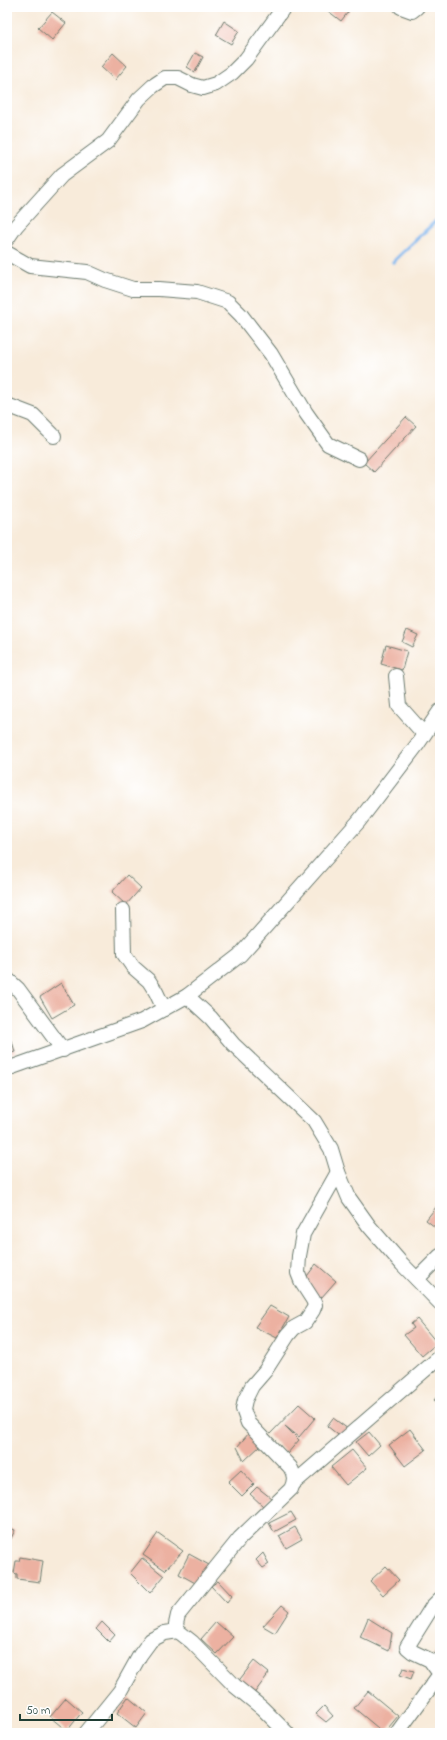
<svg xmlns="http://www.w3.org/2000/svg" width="447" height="1740" viewBox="0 0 447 1740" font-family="'Indie Flower',sans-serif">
	<rect width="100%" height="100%" fill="#fff"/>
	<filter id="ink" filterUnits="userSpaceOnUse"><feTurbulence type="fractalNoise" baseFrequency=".025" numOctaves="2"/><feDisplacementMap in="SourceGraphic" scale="8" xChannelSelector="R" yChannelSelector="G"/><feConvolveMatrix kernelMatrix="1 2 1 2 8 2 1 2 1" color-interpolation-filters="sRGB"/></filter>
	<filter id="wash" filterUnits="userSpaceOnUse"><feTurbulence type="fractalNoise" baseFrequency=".012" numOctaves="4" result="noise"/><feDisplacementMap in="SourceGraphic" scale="16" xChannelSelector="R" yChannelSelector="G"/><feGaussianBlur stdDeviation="0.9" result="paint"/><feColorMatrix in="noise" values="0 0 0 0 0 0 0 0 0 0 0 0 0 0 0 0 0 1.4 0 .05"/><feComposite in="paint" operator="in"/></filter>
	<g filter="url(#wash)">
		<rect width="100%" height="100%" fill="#f8ebda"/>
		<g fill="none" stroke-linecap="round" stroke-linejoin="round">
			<path stroke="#7eb5ed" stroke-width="3.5" d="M393,262l47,-45"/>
		</g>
		<g id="blocks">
			<g fill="#ecb1a1">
				<path d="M323,7h29l-11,14z"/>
				<path d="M52,12l14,11 -14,17 -14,-12z"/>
				<path d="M224,21l15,10 -8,13 -15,-9z"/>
				<path d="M113,53l14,13 -12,14 -14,-13z"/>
				<path d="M195,53l8,4 -8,15 -8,-5z"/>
				<path d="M406,417l10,9 -42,46 -10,-9z"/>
				<path d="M407,630l11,5 -6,12 -10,-5z"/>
				<path d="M386,645l21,6 -5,19 -21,-6z"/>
				<path d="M127,875l14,13 -15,17 -14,-13z"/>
				<path d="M61,983l13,22 -22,13 -12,-21z"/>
				<path d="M12,1041l3,11 -8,2v-11z"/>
				<path d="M440,1202v29l-14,-11z"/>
				<path d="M316,1264l20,17 -15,17 -19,-15z"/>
				<path d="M270,1306l19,11 -12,21 -22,-11z"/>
				<path d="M417,1319l20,24 -15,13 -18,-21 10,-7 -3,-4z"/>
				<path d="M440,1393v12l-6,-5z"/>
				<path d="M299,1404l16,14 -16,19 -14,-11 14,14 -12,14 -18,-19z"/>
				<path d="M333,1418l15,11 -6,9 -15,-12z"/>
				<path d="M410,1429l16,21 -21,16 -16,-21z"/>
				<path d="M369,1432l11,13 -12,11 -12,-14z"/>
				<path d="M249,1433l12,12 -17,16 -7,-14z"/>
				<path d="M352,1450l15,18 -21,17 -15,-18z"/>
				<path d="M241,1470l13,14 -12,12 -14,-14z"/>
				<path d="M257,1487l14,11 -8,8 -13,-12z"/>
				<path d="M291,1512l5,8 -22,12 -5,-9z"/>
				<path d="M7,1527l8,3 -8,17z"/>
				<path d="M295,1527l7,12 -16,9 -7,-12z"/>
				<path d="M158,1533l25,18 -18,19 -22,-15z"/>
				<path d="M263,1553l6,11 -6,4 -7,-8z"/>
				<path d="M189,1554l20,11 -10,20 -20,-11z"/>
				<path d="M20,1557l23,4 -3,21 -23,-3v-5l-3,-1 2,-12h3z"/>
				<path d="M142,1558l22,18 -14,17 -20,-20z"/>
				<path d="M386,1566l13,14 -16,15 -13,-14z"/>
				<path d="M218,1581l14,15 -5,7 -16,-17z"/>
				<path d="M282,1605l7,6 -14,22 -12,-7z"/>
				<path d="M368,1618l24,15 -3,18 -29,-14z"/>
				<path d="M102,1622l13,13 -6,7 -13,-13z"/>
				<path d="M216,1622l17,15 -16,17 -16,-15z"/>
				<path d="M440,1640v24l-7,-3z"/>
				<path d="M254,1661l15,12 -16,22 -16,-12z"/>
				<path d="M403,1668l11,3 -3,8 -11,-4z"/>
				<path d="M368,1691l30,25 -14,17 -30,-25z"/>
				<path d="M128,1697l19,16 -11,15 -19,-15z"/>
				<path d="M66,1698l16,14 -15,19 -17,-14z"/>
				<path d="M324,1706l9,10 -7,6 -10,-8z"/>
			</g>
		</g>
	</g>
	<g filter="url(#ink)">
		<use href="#blocks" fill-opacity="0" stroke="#6b7a6e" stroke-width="1"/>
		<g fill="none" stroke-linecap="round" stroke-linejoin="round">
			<defs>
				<g id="minor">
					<path d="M401,7l11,4 5,-4"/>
					<path d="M7,239l9,-13 46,-51 46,-34 31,-42 14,-13 12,-8h13l14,7 11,3 13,-4 16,-11 14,-14 38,-52"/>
					<path d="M7,253l23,13 57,6 18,8 28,9h26l38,3 31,10 13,13 30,39 35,59 22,31 31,15"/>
					<path d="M7,405l26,10 21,21"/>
					<path d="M396,676l3,30 25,28"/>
					<path d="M123,910l1,44 9,13 16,14 7,11 8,17"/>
					<path d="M7,979l11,10 45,61"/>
					<path d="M187,996l24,22 22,26 81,77 17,28 7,23 11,26 20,28 33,38 38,39"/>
					<path d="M7,1069l135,-48 45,-25 53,-41 119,-134 58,-76 23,-34"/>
					<path d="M417,1279l23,-23"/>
					<path d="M294,1483l146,-126"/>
					<path d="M86,1733l34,-42 20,-36 11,-15 14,-7 13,-2"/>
					<path d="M287,1733l-25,-25 -27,-22 -43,-44 -14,-11 -2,-7 2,-9 62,-77 51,-49c4,-8 4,-14 -1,-22l-42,-44 -5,-14 2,-9 7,-14 13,-15 23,-36 6,-7 11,-6 8,-12 2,-5 -2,-5 -11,-17 -4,-10 1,-17 4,-22 35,-62"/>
					<path d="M397,1733l43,-59 -10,-14 -17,-8 -6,-5 25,-40 8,-8"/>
				</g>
			</defs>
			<use href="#minor" stroke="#6b7a6e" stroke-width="16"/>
			<use href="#minor" stroke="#fff" stroke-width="14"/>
		</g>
	</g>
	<rect width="447" height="1740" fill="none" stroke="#fff" stroke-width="24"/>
	<path d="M20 1714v6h92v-6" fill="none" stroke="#1f3d34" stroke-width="2"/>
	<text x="26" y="1714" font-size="12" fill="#1f3d34" stroke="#ffffff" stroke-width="3" paint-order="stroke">50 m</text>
</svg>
